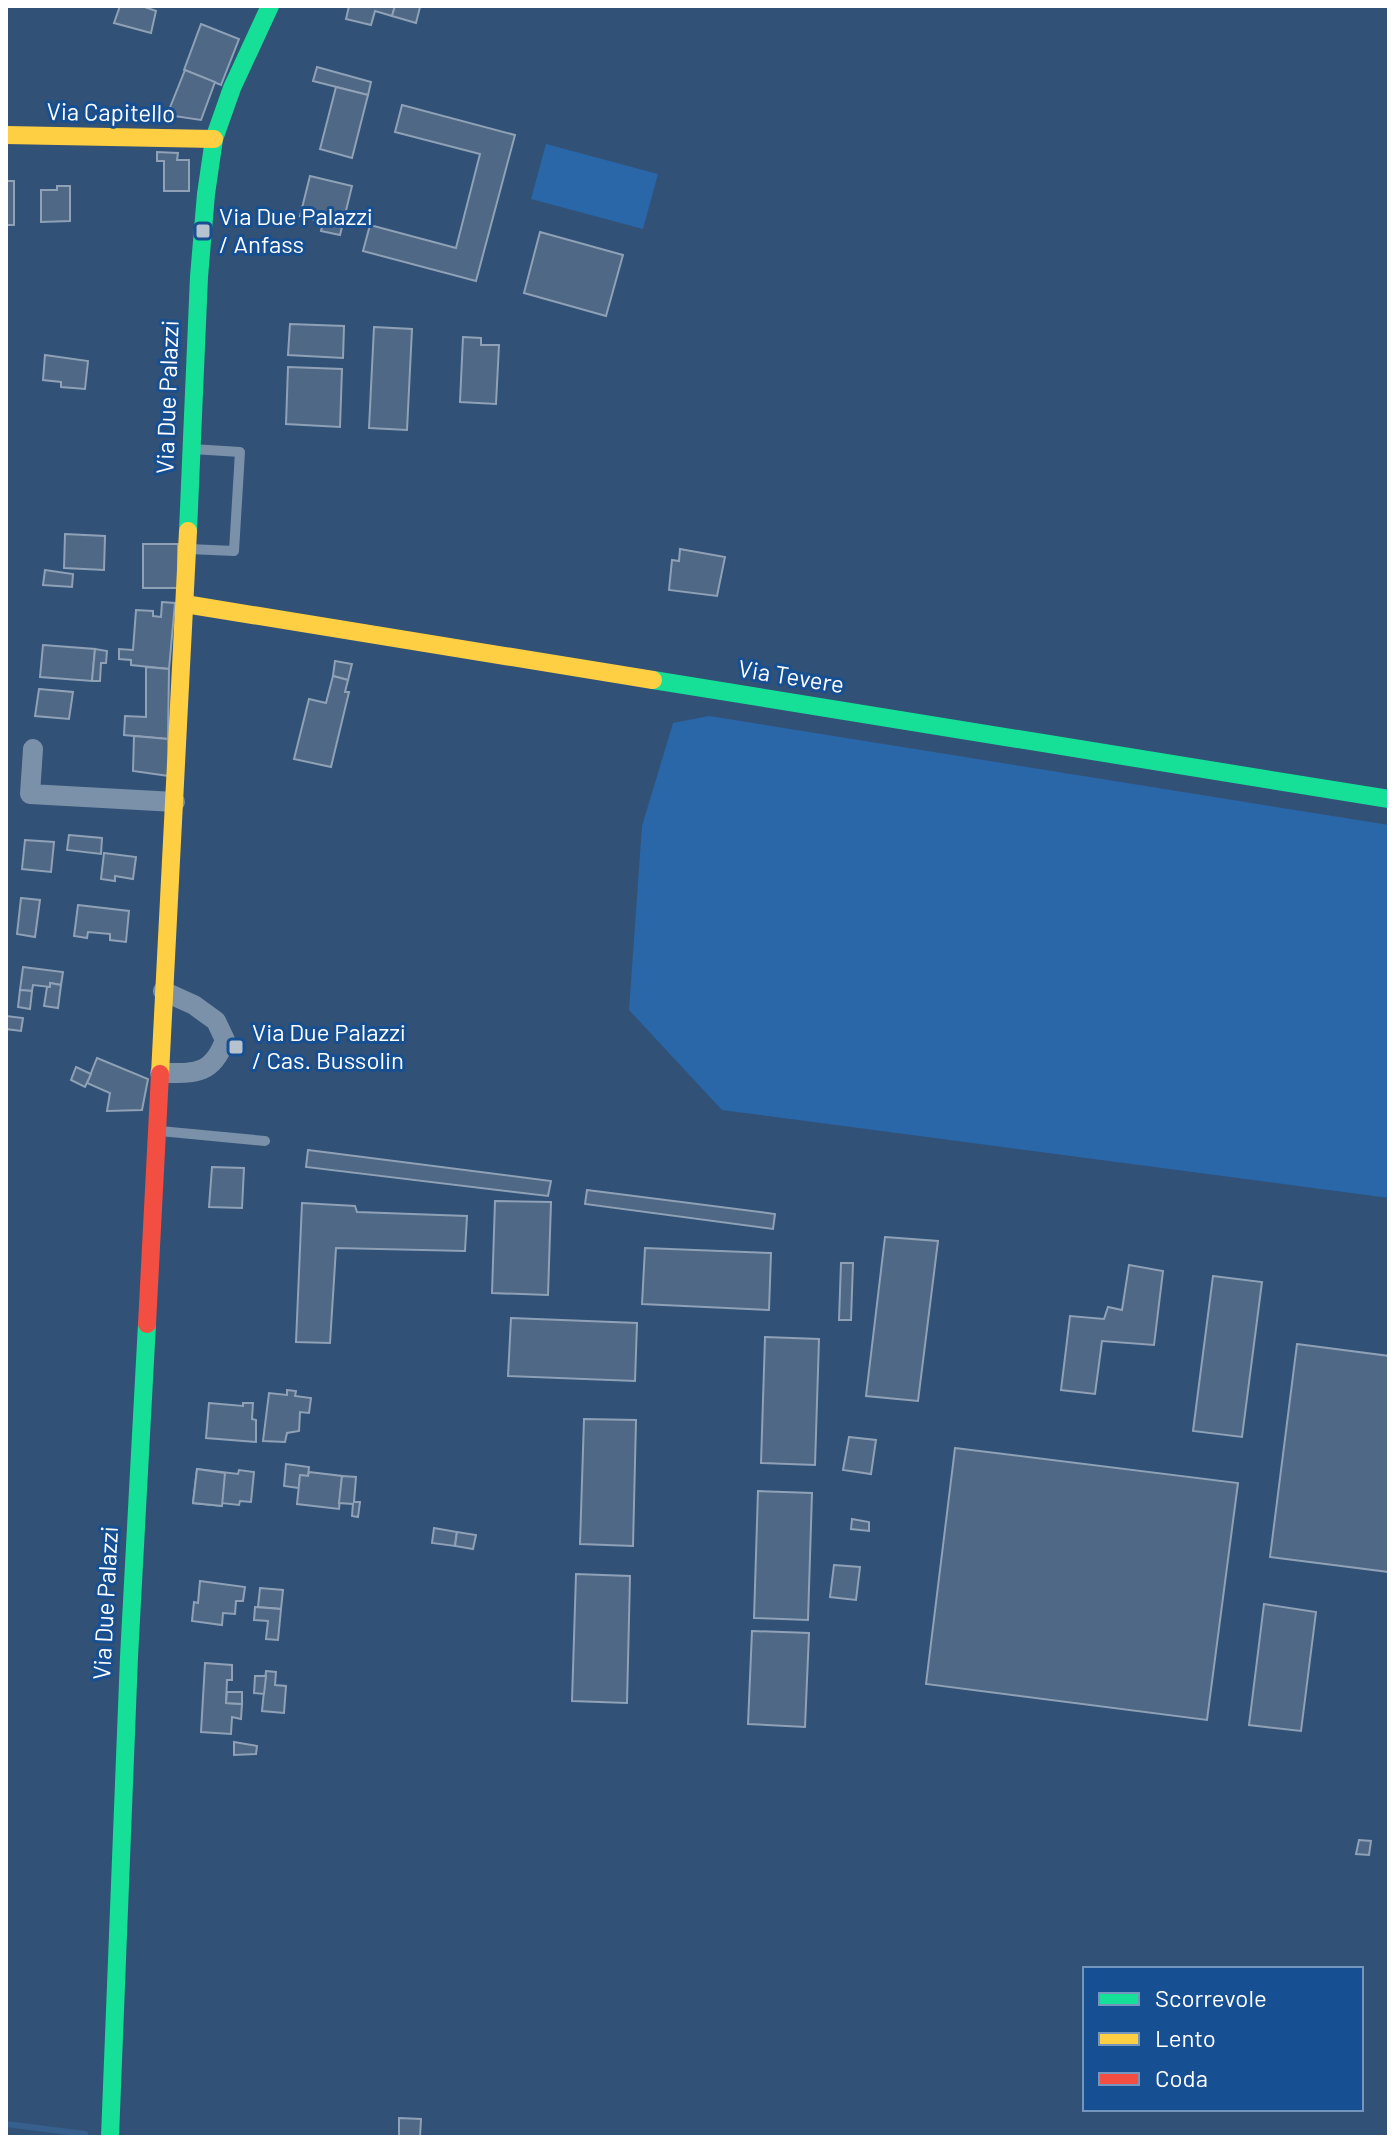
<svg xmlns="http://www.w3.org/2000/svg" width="1395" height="2143" viewBox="0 0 1395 2143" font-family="Barlow,sans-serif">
	<rect width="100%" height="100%" fill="#325176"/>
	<g fill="#2a67a8">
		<path d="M546,144l112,30 -15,55 -112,-30z"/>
		<path d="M709,716l680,109v373l-667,-88 -93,-100 13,-184 31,-103z"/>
	</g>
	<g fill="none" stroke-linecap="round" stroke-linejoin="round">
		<path stroke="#37608f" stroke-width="6" d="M6,2124l79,10"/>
	</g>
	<g fill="#4f6885" stroke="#8fa1b6" stroke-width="2">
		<path d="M120,6h22l14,5 -5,22 -37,-10z"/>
		<path d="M349,6h46l-3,10 -17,-5 -4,14 -25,-6z"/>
		<path d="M395,6l25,1 -4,16 -24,-7z"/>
		<path d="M201,24l38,15 -18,46 -37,-15z"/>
		<path d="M317,67l54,15 -3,13 -55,-14z"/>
		<path d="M185,70l30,12 -14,38 -34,-5z"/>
		<path d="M336,87l32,8 -16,63 -32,-9z"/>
		<path d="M402,105l113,30 -39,146 -113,-30 7,-26 86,23 24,-94 -85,-22z"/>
		<path d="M157,152l21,1 -1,7h12v31h-25v-30h-7z"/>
		<path d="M310,176l42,10 -12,49 -19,-4 2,-9 -23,-6z"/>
		<rect x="6" y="181" width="8" height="44"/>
		<path d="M57,186h13v35l-29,1v-32h16z"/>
		<path d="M540,232l83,23 -17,61 -82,-23z"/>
		<path d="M290,324l54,2 -1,32 -55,-3z"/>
		<path d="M374,327l38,2 -5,101 -38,-2z"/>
		<path d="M463,337l18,1v7h18l-3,59 -36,-2z"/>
		<path d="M45,355l43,6 -3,28 -24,-2v-5l-18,-2z"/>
		<path d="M288,367l54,2 -2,58 -54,-3z"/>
		<path d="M65,534l40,2 -1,34 -40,-2z"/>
		<rect x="143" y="544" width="35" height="44"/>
		<path d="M680,549l45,8 -8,39 -48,-6 3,-30 7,1z"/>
		<path d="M45,570l28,4 -1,13 -29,-2z"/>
		<path d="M162,602l13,1 -6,66 -38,-4v-5l-12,-1v-10l14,1 3,-40 17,1v5l8,1z"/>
		<path d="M43,645l52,4 -3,32 -52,-4z"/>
		<path d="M95,649l12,2 -1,12h-5l-1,18h-8z"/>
		<path d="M335,661l17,3 -4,16 -15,-4z"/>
		<path d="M146,667l23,2 -1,70 -44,-4 1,-19 21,1z"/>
		<path d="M333,676l15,4 -3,12h4l-18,75 -37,-8 15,-60 17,4z"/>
		<path d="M39,689l34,3 -4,27 -34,-3z"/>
		<path d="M134,736l34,3 1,37 -36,-5z"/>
		<path d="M69,835l33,3 -1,16 -34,-4z"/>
		<path d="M25,840l29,2 -3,30 -29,-3z"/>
		<path d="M104,853l32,4 -3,22 -18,-3v5l-14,-2z"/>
		<path d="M21,898l19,2 -5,37 -18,-3z"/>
		<path d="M78,905l51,6 -3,31 -16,-2v-6l-22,-2 -1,6 -13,-2z"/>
		<path d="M23,967l40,5 -2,13 -11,-2v4l-17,-2 -1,6 -12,-1z"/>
		<path d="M50,983l11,2 -3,23 -14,-2 3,-19h3z"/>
		<path d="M20,990l12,1 -2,18 -12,-2z"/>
		<path d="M6,1016l17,2 -2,13 -15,-2z"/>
		<path d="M97,1058l51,21 -6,31 -35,1 3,-18 -23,-10z"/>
		<path d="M76,1067l15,7 -6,13 -14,-7z"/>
		<path d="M308,1150l243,31 -3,15 -242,-29z"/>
		<path d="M212,1167l32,1 -2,40 -33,-1z"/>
		<path d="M587,1190l188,24 -2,15 -188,-25z"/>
		<path d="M495,1201l56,1 -3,93 -56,-2z"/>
		<path d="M302,1203l53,3 2,6 110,4 -2,35 -129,-3 -6,95 -34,-1z"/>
		<path d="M885,1237l53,4 -20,160 -52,-5z"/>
		<path d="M645,1248l126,5 -2,57 -127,-6z"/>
		<path d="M841,1263h12l-2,57h-12z"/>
		<path d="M1129,1265l34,6 -9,74 -52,-4 -7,53 -34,-4 9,-74 34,3 4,-12 14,3z"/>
		<path d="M1213,1276l49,6 -20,155 -49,-6z"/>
		<path d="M511,1318l126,5 -2,58 -127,-5z"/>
		<path d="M765,1337l54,2 -4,126 -54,-2z"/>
		<path d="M1297,1344l92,12v216l-119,-15z"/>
		<path d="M287,1390l9,1 -1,5 16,2 -2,15 -9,-1 -1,19 -12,2 -2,9 -22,-1 6,-48 18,2z"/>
		<path d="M209,1403l34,3v-3h10l-1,16 4,1v22l-50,-4z"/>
		<path d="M584,1419l52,1 -3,126 -53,-2z"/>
		<path d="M849,1437l27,3 -5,34 -28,-4z"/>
		<path d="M955,1448l283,35 -31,237 -281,-36z"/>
		<path d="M286,1464l23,3 -1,9 -8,-1 -1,13 -15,-2z"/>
		<path d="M197,1469l41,5 1,-4 15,2 -3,30 -11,-1 -1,4 -17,-2v3l-29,-3z"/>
		<path d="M197,1469l28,4 -3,33 -29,-3z"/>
		<path d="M309,1472l33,4 -3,33 -42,-5 3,-29 8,1z"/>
		<path d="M342,1476l14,1 -2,25h6l-2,15 -6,-1 1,-12 -14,-1z"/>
		<path d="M758,1491l54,2 -4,127 -54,-2z"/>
		<path d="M852,1519l17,3v9l-18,-2z"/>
		<path d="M434,1528l23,4 -2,14 -23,-3z"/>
		<path d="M457,1532l19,3 -3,14 -18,-3z"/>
		<path d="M834,1565l26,2 -4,33 -26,-3z"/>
		<path d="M576,1574l54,2 -3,127 -55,-2z"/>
		<path d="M200,1581l45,6 -2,14h-7l-1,13 -12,-1 -1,12 -30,-4 2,-19 4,1z"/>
		<path d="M260,1588l23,2 -2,19 -23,-2z"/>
		<path d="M1264,1604l52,8 -15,119 -52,-6z"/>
		<path d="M255,1607l26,2 -3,31 -12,-1 2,-18 -14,-1z"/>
		<path d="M752,1631l57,2 -4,94 -57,-3z"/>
		<path d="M205,1663l27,2v15h-5l-1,23 16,1 -1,15 -9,-2 -1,17 -30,-2z"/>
		<path d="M266,1671l10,1 -1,13 11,1 -2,27 -22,-2z"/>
		<path d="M255,1676h11l-2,18 -10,-1z"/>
		<path d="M227,1692h15v12l-16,-1z"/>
		<path d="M234,1742l23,4 -1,8 -22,1z"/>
		<path d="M1359,1840l12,1 -2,14 -13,-1z"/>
		<path d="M399,2118l22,1 -1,18h-21z"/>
	</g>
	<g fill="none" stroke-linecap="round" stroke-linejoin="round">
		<g stroke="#7a91a9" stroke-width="10">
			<path d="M189,549l45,2 6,-99 -48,-3"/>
			<path d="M160,1131l105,10"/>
		</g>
		<g stroke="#7a91a9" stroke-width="20">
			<path d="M33,749l-3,45 145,8"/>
			<path d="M160,1073c34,0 52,3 65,-33l-9,-19 -22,-16 -31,-14"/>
		</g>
		<g stroke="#16e098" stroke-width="18">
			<path d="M188,531l11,-254 7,-83 8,-55 18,-51 38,-82"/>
			<path d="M653,680l736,119"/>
			<path d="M110,2137l19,-480 18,-333"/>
		</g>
		<g stroke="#ffcf43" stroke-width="18">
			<path d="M6,135l208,4"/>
			<path d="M185,604l468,76"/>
			<path d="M160,1074l28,-543"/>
		</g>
		<path stroke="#f24e42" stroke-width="18" d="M147,1324l13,-250"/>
	</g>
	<g fill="#b7c2cf" stroke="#164f92" stroke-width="3">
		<rect x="195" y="223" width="16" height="16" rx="4"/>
		<rect x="228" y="1039" width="16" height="16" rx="4"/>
	</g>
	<g text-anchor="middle" stroke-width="6" stroke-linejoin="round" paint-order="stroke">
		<g font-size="24" fill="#fff" stroke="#164f92">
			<text transform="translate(111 113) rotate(1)" y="8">Via Capitello</text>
			<text transform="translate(168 397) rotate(-88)" y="8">Via Due Palazzi</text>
			<text transform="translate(791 677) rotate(9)" y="8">Via Tevere</text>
			<text transform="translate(106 1603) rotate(-87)" y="8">Via Due Palazzi</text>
		</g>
		<g font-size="24" fill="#fff" stroke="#164f92" text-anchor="start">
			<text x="219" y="225">Via Due Palazzi<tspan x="219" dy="28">/ Anfass</tspan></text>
			<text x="252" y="1041">Via Due Palazzi<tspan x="252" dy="28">/ Cas. Bussolin</tspan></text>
		</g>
	</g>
	<rect width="1395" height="2143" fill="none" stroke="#ffffff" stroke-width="16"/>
	<rect x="1083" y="1967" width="280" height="144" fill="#164f92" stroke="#7395be" stroke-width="2"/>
	<rect x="1099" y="1993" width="40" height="12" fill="#16e098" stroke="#7395be" stroke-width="2"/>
	<text x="1155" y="2007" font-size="24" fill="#ffffff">Scorrevole</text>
	<rect x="1099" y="2033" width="40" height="12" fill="#ffcf43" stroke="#7395be" stroke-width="2"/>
	<text x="1155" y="2047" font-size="24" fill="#ffffff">Lento</text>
	<rect x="1099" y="2073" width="40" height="12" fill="#f24e42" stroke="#7395be" stroke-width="2"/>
	<text x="1155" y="2087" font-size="24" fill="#ffffff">Coda</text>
</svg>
